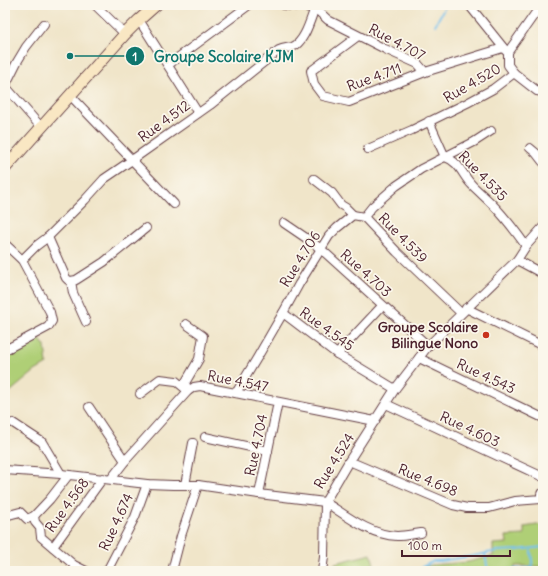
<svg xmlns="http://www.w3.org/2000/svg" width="548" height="576" viewBox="0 0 548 576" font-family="Delius,sans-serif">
	<rect width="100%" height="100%" fill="#fbf7ec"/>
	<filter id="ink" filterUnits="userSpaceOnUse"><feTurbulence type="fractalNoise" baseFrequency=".025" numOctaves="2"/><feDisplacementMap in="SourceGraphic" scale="8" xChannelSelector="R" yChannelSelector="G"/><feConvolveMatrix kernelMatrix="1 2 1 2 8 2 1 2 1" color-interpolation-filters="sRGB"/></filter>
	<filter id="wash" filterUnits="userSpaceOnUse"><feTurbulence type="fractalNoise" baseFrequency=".012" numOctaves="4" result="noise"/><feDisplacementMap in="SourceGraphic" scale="16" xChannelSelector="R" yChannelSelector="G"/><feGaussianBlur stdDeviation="0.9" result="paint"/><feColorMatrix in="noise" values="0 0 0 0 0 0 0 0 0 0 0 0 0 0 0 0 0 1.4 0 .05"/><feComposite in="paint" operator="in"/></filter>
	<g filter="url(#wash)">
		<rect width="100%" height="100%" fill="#f0e5c9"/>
		<g fill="#afcf76" stroke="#7c7750">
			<path d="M38,337l7,9 2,18 -12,7 -30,25v-41z"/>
			<path d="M543,524v43l-9,-1h-19v5h-38l-1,-2 -9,2h-54l19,-6 36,-3 25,-6v-12l14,-1 -1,-7 18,-1v-8z"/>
			<path d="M371,554l3,10 -11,3 1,4h-28l-1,-8z"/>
		</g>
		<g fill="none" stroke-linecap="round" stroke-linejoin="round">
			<g stroke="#74c1ee" stroke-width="2">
				<path d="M435,25l11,-20"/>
				<path d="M531,551l2,20"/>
				<path d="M485,554l3,17"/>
				<path d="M419,571l3,-4 12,-6h7l32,-5 24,-5 20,-1 26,-3"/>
				<path d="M490,571l43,-3"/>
				<path d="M540,571h3"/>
			</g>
		</g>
	</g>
	<g filter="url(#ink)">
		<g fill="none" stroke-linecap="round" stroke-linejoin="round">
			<defs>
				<g id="street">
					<path d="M95,5l30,29"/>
					<path d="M283,5l32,3 13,12 57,29 33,15 7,8 78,-24"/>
					<path d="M469,5l37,46"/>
					<path d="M139,20l59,93"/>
					<path d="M358,36l-47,35 3,13 9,12 26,6 76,-30"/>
					<path d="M168,65l81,-60"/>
					<path d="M514,73l23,18 6,1"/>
					<path d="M70,95l104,109"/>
					<path d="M429,121l16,36c15,5 17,18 27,28 7,7 14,13 21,20 12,12 23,27 33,41"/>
					<path d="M41,127l-36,-41 12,-24 9,-15 18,-23"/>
					<path d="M530,148l6,5 7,9"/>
					<path d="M368,149l44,-19 55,-27 26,-14 21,-16 -6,-8v-13l33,-47"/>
					<path d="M314,179l18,14 9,12 5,3 7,7"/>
					<path d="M284,223l25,17 12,9 107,97"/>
					<path d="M48,237l18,41 2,2 3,1 2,12 13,29"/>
					<path d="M5,244l17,16 28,52 2,9 -4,6 -43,23"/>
					<path d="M22,260l14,-14 12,-9 37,-37 19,-21 28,-19 78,-55 69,-55c4,-2 9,-2 13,-3 13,-4 19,-30 24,-42"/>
					<path d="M517,260l26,14"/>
					<path d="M71,281l5,-1 28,-18 42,-34"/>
					<path d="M466,308l77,38"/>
					<path d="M283,313l16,-29 30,-48 8,-8 16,-13 11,2"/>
					<path d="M461,313l-64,-61 -33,-35 8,-10 24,-21 25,-17 53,-27 17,-11"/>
					<path d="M337,354l45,-48"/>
					<path d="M419,358l124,60"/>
					<path d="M236,393l21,-35 26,-45 54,41 58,35"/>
					<path d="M140,394l20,-15 16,2 12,10 -3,-8 14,-24 4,-23 -17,-12"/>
					<path d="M386,404l157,73"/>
					<path d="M89,407l36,54"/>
					<path d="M13,423l29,19 19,32 6,3 -17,22 -16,17 1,6 5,6 1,9 33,28 12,6"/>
					<path d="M205,437l63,14"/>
					<path d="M349,461l104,44 14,3h22l26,-7 26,-2v-5l2,-1"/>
					<path d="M5,470l56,4 86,10 26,1h25l61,9 66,8 24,-41 46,-72 33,-43 89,-86 9,-14 17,-19"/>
					<path d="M111,479l14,-18 63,-70 6,-4 6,-1 175,35"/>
					<path d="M185,485l8,-42"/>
					<path d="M259,494l19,-92"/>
					<path d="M5,516l15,-4 7,7 7,-3"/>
					<path d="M53,547l50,-69"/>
					<path d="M107,571l28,-54 12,-33"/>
					<path d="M172,571l9,-35 17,-51"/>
					<path d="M322,571l2,-14 1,-55c22,14 45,33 72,34 8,0 16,-2 24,-3"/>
				</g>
				<path id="secondary" d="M5,168l120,-134 14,-14 17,-15"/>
			</defs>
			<use href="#street" stroke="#633d43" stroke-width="10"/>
			<use href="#secondary" stroke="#633d43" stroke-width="13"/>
			<use href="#street" stroke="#fff" stroke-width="8"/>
			<use href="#secondary" stroke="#f9e7c3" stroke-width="11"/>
		</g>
	</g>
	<circle fill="#c8321e" stroke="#fbf7ec" stroke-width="1.5" cx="486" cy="335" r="4"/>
	<g text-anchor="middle" stroke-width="3.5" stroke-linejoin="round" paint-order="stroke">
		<g font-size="14" fill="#4a1f2b" stroke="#fbf7ec">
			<text transform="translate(397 42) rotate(28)" y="5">Rue 4.707</text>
			<text transform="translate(374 77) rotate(-20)" y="5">Rue 4.711</text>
			<text transform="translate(472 83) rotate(-30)" y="5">Rue 4.520</text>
			<text transform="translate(164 121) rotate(-36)" y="5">Rue 4.512</text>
			<text transform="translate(483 176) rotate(46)" y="5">Rue 4.535</text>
			<text transform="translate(403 238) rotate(46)" y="5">Rue 4.539</text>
			<text transform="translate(300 259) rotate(-58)" y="5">Rue 4.706</text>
			<text transform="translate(366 273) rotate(42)" y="5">Rue 4.703</text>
			<text transform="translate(327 329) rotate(36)" y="5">Rue 4.545</text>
			<text transform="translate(486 376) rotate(25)" y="5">Rue 4.543</text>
			<text transform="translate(238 381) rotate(11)" y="5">Rue 4.547</text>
			<text transform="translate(470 429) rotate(25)" y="5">Rue 4.603</text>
			<text transform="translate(256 445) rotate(-78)" y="5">Rue 4.704</text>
			<text transform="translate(334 461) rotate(-58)" y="5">Rue 4.524</text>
			<text transform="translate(428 480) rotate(22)" y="5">Rue 4.698</text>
			<text transform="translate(67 505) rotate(-54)" y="5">Rue 4.568</text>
			<text transform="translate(116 522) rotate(-65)" y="5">Rue 4.674</text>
		</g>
		<g font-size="14" font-weight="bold" fill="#4a1f2b" stroke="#fbf7ec" text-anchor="end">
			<text x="478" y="332">Groupe Scolaire<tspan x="478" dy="16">Bilingue Nono</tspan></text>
		</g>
	</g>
	<path fill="none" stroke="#0f766e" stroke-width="1.5" d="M70 56L135 56"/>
	<g fill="#0f766e" stroke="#fbf7ec" stroke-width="1.5">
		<circle cx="70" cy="56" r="4"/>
		<circle cx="135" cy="56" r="10"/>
	</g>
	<g font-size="12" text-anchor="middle" font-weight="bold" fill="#fff">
		<text x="135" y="61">1</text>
	</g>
	<g font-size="15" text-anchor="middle" font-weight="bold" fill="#0f766e" stroke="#fbf7ec" stroke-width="3.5" stroke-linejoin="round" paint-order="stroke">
		<text x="224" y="62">Groupe Scolaire KJM</text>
	</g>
	<rect width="548" height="576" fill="none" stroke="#fbf7ec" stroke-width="20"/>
	<path d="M402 550v6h108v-6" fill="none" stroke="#4a1f2b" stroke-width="2"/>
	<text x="408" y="550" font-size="12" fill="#4a1f2b" stroke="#fbf7ec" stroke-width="3" paint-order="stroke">100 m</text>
</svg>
